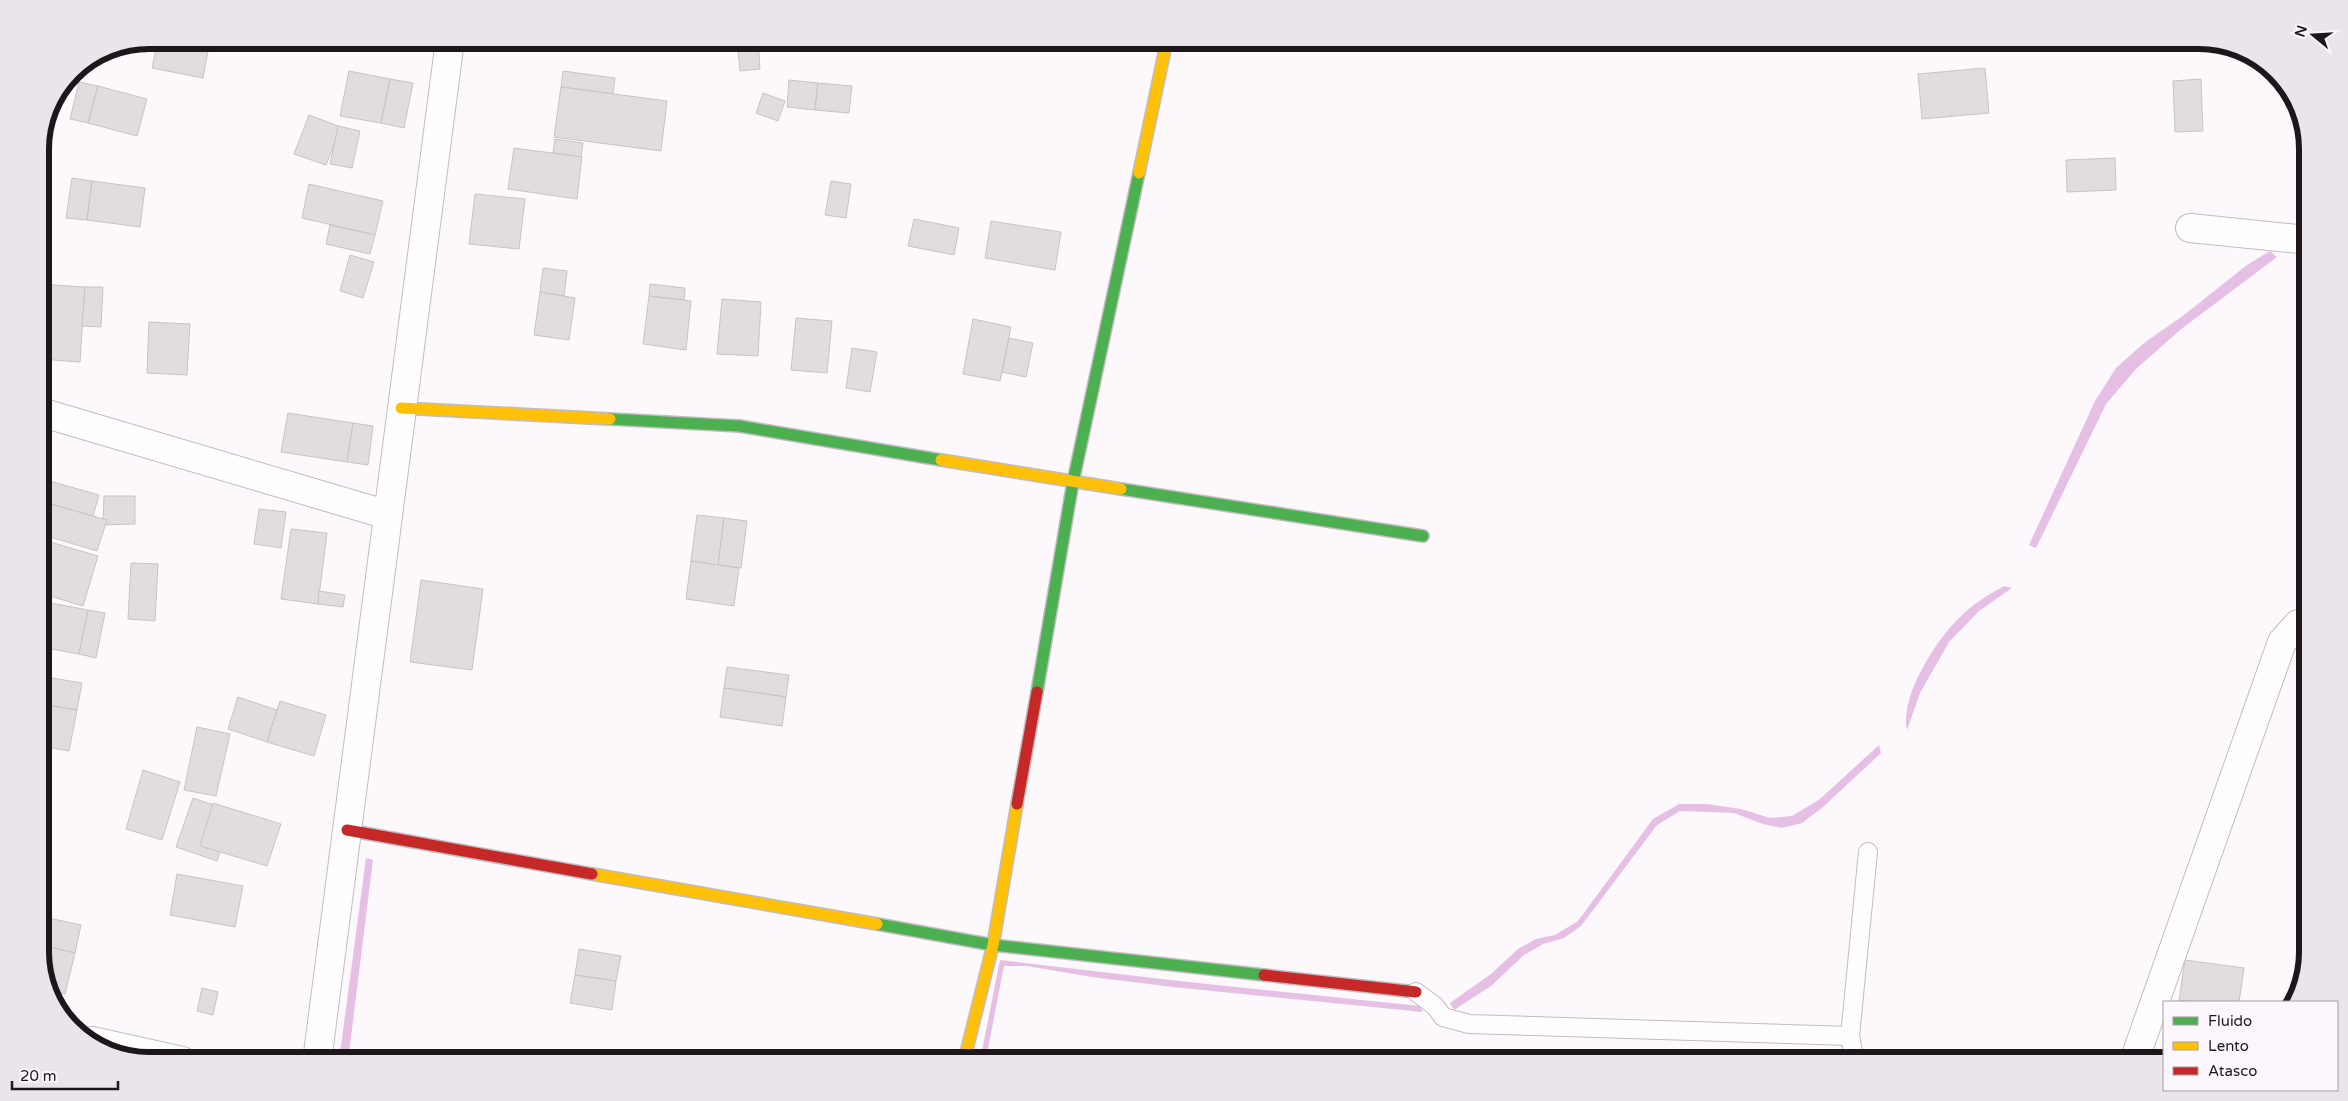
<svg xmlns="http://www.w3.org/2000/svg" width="2348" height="1101" viewBox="0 0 2348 1101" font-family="'Varela Round',sans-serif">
	<rect width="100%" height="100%" fill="#fcf8fc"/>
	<g fill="#e6c0e4">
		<path d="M2270,251l7,6 -97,73 -44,39 -30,35 -70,144 -7,-3 66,-144 21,-33 28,-25 40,-28 63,-50z"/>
		<path d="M2004,586l8,2 -33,23 -30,31 -29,51 -13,37c-7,-34 29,-90 53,-113 13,-13 28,-22 44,-31z"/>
		<path d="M1879,745l2,8 -58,54 -21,16 -20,5 -19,-4 -29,-11 -54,-2 -23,14 -76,101 -17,12 -21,6 -19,11 -33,31 -37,24 -4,-7 41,-29 27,-25 18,-10 19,-4 23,-14 75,-102 26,-15h28l34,5 29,9 22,-2 28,-17z"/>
		<path d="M366,858l7,2 -25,201h-9z"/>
		<path d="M1000,960l179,21 241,25 3,6 -250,-25 -81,-10 -65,-11h-23l-18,93v2h-6z"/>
	</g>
	<g fill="#e0dce0" stroke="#c7c3c7">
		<path d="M158,40h52l-7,38 -51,-10z"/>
		<path d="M737,40h21l2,29 -20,2z"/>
		<path d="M1985,68l4,45 -67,6 -4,-45z"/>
		<path d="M349,71l41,8 -9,44 -41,-7z"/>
		<path d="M563,71l52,7 -2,16 -52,-7z"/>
		<path d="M390,79l23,4 -9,45 -23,-5z"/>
		<path d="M2201,79l2,52 -28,1 -2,-51z"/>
		<path d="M789,80l29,3 -3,27 -28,-3z"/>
		<path d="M79,82l19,4 -10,37 -18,-4z"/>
		<path d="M818,83l34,3 -3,27 -34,-3z"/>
		<path d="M98,86l49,13 -10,37 -49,-13z"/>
		<path d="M561,87l106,14 -6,50 -107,-14z"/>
		<path d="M763,93l22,8 -7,20 -22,-8z"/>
		<path d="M309,115l32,12 -15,38 -32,-11z"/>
		<path d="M338,126l22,5 -8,37 -22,-4z"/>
		<path d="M555,139l28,4 -2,14 -28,-4z"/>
		<path d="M514,148l68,9 -5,42 -69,-10z"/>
		<path d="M2115,158l1,32 -49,2 -1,-32z"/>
		<path d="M72,178l20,3 -5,39 -21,-2z"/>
		<path d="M92,181l53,7 -5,39 -53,-7z"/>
		<path d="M831,181l20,3 -5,34 -21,-3z"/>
		<path d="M309,184l74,17 -8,34 -73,-17z"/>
		<path d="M475,194l50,5 -6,50 -50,-5z"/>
		<path d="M914,219l45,9 -5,27 -46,-9z"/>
		<path d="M991,221l70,11 -6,38 -70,-12z"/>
		<path d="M330,225l45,10 -5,19 -44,-10z"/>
		<path d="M350,255l24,7 -11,36 -23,-7z"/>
		<path d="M543,268l24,3 -3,25 -24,-4z"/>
		<path d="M40,284l45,3 -5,75 -40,-3z"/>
		<path d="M650,284l35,4 -1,12 -35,-4z"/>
		<path d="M85,287h18l-2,40 -19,-1z"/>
		<path d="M540,292l35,6 -6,42 -35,-5z"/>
		<path d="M649,296l42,5 -5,49 -43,-6z"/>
		<path d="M722,299l39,3 -3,54 -41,-2z"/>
		<path d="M796,318l36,3 -5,52 -36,-3z"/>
		<path d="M973,319l38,8 -11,54 -37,-7z"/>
		<path d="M149,322l41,2 -3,51 -40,-2z"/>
		<path d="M1009,338l24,5 -7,34 -24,-5z"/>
		<path d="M852,348l25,4 -7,40 -24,-4z"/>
		<path d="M288,413l65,10 -6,39 -66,-10z"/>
		<path d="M353,423l20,3 -5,39 -21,-3z"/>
		<path d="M43,479l56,16 -6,21 -53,-15z"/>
		<path d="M104,496h31v28l-32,1z"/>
		<path d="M40,501l67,19 -10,31 -57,-17z"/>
		<path d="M259,509l27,3 -5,36 -27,-4z"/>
		<path d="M697,515l27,3 -6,47 -27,-4z"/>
		<path d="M724,518l23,3 -6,47 -23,-3z"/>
		<path d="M291,529l36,4 -9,71 -37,-5z"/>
		<path d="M40,539l58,17 -15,50 -43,-13z"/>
		<path d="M691,561l48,7 -5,38 -48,-7z"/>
		<path d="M131,563l27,1 -3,57 -27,-2z"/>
		<path d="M421,580l62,9 -11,81 -62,-8z"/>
		<path d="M319,591l26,4 -2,12 -25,-3z"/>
		<path d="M40,601l48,9 -9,44 -39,-7z"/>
		<path d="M88,610l17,3 -9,45 -17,-4z"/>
		<path d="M727,667l62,8 -3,22 -62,-9z"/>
		<path d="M40,676l42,7 -5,27 -37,-6z"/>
		<path d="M724,688l62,9 -4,29 -62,-9z"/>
		<path d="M238,697l39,13 -10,32 -39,-13z"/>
		<path d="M280,701l46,14 -12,41 -47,-14z"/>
		<path d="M40,704l37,6 -8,41 -29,-5z"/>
		<path d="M2308,709v27l-7,-2z"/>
		<path d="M197,727l33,7 -14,62 -32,-6z"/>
		<path d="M143,770l37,12 -18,58 -36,-11z"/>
		<path d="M193,798l41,14 -17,49 -41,-14z"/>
		<path d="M213,803l68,21 -14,42 -67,-20z"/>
		<path d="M177,874l66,12 -8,41 -65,-12z"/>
		<path d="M40,916l41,9 -6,28 -35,-8z"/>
		<path d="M40,945l35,8 -10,41 -14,-3 -11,-32z"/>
		<path d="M579,949l42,7 -5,25 -41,-6z"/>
		<path d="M2185,960l59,8 -5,34 -60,-1z"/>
		<path d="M575,975l41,6 -4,29 -42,-7z"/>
		<path d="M202,988l16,4 -5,23 -16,-4z"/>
	</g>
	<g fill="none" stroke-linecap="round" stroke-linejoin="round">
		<defs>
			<g id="lane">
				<path d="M1416,992l19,14 8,11 26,7 381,12"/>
				<path d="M1855,1061l-5,-25 18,-184"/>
			</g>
			<g id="street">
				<path d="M2190,228l118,12"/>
				<path d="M40,412l348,103"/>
				<path d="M92,1041l90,20"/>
				<path d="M317,1061l133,-1021"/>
				<path d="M2134,1061l148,-419 16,-18 10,-2"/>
			</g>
			<g id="fast">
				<path d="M610,419l129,7 202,34"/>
				<path d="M1121,489l302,47"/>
				<path d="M1037,692l36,-210 66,-309"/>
				<path d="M877,924l116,21 271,30"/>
			</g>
			<g id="slow">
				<path d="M1139,173l28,-133"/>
				<path d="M401,408l209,11"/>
				<path d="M941,460l180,29"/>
				<path d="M592,874l285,50"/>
				<path d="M964,1061l29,-116 24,-141"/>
			</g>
			<g id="jam">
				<path d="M1017,804l20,-112"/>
				<path d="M347,830l245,44"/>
				<path d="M1264,975l152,17"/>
			</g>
		</defs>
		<use href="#lane" stroke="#c1bcc0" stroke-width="20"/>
		<use href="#street" stroke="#c1bcc0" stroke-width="30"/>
		<use href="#fast" stroke="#c1bcc0" stroke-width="14"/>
		<use href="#slow" stroke="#c1bcc0" stroke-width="14"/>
		<use href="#jam" stroke="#c1bcc0" stroke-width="14"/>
		<use href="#lane" stroke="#fffeff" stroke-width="18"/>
		<use href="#street" stroke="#fffeff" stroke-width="28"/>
		<use href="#fast" stroke="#4caf50" stroke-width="11"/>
		<use href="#slow" stroke="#ffc107" stroke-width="11"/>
		<use href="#jam" stroke="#c62828" stroke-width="11"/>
	</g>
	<path d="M0 0H2348V1101H0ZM149 49H2199A100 100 0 0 1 2299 149V952A100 100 0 0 1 2199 1052H149A100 100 0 0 1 49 952V149A100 100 0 0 1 149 49Z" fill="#ebe5eb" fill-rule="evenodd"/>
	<path fill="none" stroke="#1d171c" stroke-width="6" d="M149 49H2199A100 100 0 0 1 2299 149V952A100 100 0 0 1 2199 1052H149A100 100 0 0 1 49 952V149A100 100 0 0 1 149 49Z"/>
	<rect x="2163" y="1001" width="175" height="90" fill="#fdf7fd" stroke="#a39da3"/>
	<rect x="2173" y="1017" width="25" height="8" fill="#4caf50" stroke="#a39da3"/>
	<text x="2208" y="1026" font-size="15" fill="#1d171c">Fluido</text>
	<rect x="2173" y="1042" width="25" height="8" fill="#ffc107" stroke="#a39da3"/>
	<text x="2208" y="1051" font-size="15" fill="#1d171c">Lento</text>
	<rect x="2173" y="1067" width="25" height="8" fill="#c62828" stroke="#a39da3"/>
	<text x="2208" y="1076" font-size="15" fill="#1d171c">Atasco</text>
	<g transform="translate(2313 35) rotate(288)" stroke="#fdf7fd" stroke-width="4" paint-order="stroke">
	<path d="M0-4L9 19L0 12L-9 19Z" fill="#1d171c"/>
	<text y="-8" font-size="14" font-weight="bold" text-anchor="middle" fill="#1d171c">N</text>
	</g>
	<path d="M12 1081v8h106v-8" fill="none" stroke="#1d171c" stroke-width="2.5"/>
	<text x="20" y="1081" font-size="15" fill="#1d171c" stroke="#fdf7fd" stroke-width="4" paint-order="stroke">20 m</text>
</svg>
